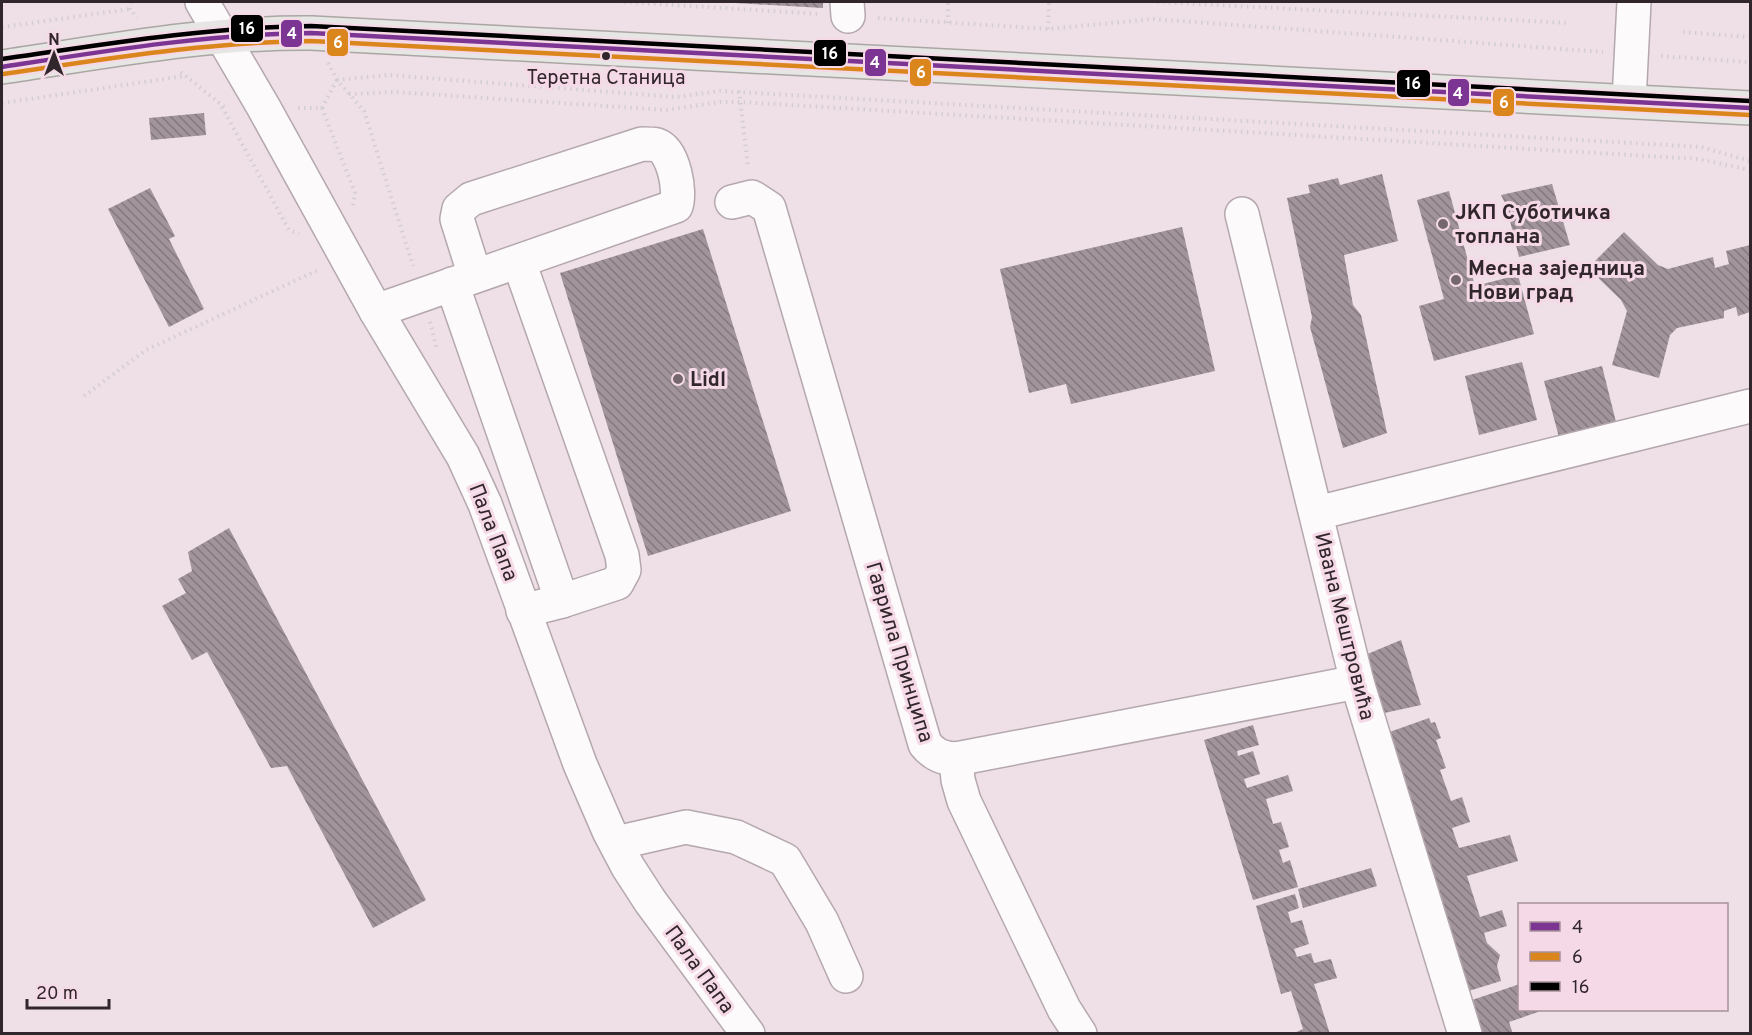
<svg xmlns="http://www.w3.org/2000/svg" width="1752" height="1035" viewBox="0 0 1752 1035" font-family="Overpass,sans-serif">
	<defs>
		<pattern id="building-back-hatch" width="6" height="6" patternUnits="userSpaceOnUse" patternTransform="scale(1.5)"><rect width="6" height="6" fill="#a1959b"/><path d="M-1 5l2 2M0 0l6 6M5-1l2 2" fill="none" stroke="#84797f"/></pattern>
	</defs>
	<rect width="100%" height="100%" fill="#efdfe7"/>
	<g fill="url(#building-back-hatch)">
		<path d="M735,2h88v6l-88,-5z"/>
		<path d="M204,113l2,22 -55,5 -2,-22z"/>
		<path d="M1382,174l16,67 -54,14 9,50 8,10 26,118 -44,15 -33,-121 2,-10 -25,-119 23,-5 -2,-8 30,-7 2,7z"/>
		<path d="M1552,184l18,61 -51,12 -13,-52 -5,-10z"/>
		<path d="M150,188l25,48 -6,3 35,70 -35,18 -61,-118z"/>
		<path d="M1449,191l26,95 43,-11 16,59 -100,27 -15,-55 25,-7 -27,-99z"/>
		<path d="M1182,227l33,144 -144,33 -5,-20 -37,9 -29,-124z"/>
		<path d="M703,229l88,282 -143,45 -88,-283z"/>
		<path d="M1624,232l34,33 10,4 45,-12 2,11 14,-4 -3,-13 24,-6v67l-12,4 -2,-9 -12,4v7l-47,10 -7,7 -11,43 -47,-13 15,-54 -6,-11 -33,-32z"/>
		<path d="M1522,362l15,58 -58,15 -14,-59z"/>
		<path d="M1602,366l15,60 -57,15 -16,-60z"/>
		<path d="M229,528l197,372 -53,28 -86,-162 -16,2 -64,-116 -15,8 -30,-54 24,-13 -8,-14 14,-8 -4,-19z"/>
		<path d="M1401,640l20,65 -46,10 -17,-57z"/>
		<path d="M1429,718l2,5 4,-1 6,16 -5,2 10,28 -6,2 11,31 11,-4 8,25 -18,6 7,20 51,-13 8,26 -51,15 13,41 22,-7 5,16 -23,7 3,10 13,12 -3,11 4,15 -42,13 -78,-259z"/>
		<path d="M1253,725l6,20 -22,6 1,5 15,-5 7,23 -16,5 3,9 41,-13 5,16 -27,8 7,25 8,-2 8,25 -10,3 4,13 7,-3 8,27 -45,13 -49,-160z"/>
		<path d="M1371,868l6,18 -74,22 -5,-19z"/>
		<path d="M1295,894l4,14 -11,4 3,11 11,-3 7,24 -15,5 3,8 14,-4 3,10 17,-4 6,19 -23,6 16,50h-38l11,-5 -12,-38 -10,3 -25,-88z"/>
		<path d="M1520,984v26h24l-35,12 4,12h-43l-10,-30z"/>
	</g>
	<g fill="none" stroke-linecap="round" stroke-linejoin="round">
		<defs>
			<g id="minor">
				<path d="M202,2l62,106 112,203 87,145 22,48 95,260 29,67 19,36 22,34 98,133"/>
				<path d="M847,2l1,14"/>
				<path d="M1629,101l5,-99"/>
				<path d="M732,202l20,-5 17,11 156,536c9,11 17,14 31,15l401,-77"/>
				<path d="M1242,214l115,468 108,352"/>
				<path d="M519,262l103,293 2,15 -7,13 -55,18 -39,10"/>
				<path d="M452,284l110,317"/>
				<path d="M376,311l300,-105c5,-14 -2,-55 -19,-61 -4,-1 -10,-1 -15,-1l-171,55 -12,10 -2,10 18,57"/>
				<path d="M1317,513l433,-107"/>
				<path d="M956,759l2,21 6,21 100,208 16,25"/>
				<path d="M616,843l70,-16 50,10 49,23 37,62 24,54"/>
			</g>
			<path id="major" d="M2,67c102,-15 205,-35 309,-34l1439,75"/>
		</defs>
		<use href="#minor" stroke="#b4a8ae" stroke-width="36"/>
		<use href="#major" stroke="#aaa6a3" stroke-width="36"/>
		<g stroke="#d3ced0" stroke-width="4" stroke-dasharray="1.5 4.5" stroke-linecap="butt">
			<path d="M131,2l-1,7 7,9"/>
			<path d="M624,2l195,12"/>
			<path d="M1157,2l413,21"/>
			<path d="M878,18l170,11 105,-10 450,33"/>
			<path d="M948,23v-21"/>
			<path d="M2,27l128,-18"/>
			<path d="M1048,29l1,-27"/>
			<path d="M1683,32l67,5"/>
			<path d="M1661,56l89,6"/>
			<path d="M328,63l9,17 27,31 49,155"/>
			<path d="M181,72l43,35"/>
			<path d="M337,80l51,-5 288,22 44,-6 981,56 49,14"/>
			<path d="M739,91l9,76"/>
			<path d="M349,94l46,-2 271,18 54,-8h20l958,57 52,11"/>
			<path d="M2,103l183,-27"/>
			<path d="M222,107l67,123 10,4"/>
			<path d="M298,108h24l15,-28"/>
			<path d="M322,108l33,85 -2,13"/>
			<path d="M430,322l7,28"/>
			<path d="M84,396l62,-46 174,-81"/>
		</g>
		<use href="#minor" stroke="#fdfafb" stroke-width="33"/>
		<use href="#major" stroke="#e6e7e4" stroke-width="33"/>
		<defs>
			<path id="bus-1" d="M2,67c103,-16 205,-33 309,-34l1439,75"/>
			<path id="bus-2" d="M3,74c103,-15 204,-32 308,-33l1439,74"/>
			<path id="bus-3" d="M2,59c103,-15 205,-32 309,-33l1439,75"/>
		</defs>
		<use href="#bus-1" stroke="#f5d9e6" stroke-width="9"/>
		<use href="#bus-2" stroke="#f5d9e6" stroke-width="9"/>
		<use href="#bus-3" stroke="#f5d9e6" stroke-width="9"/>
		<use href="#bus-1" stroke="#7c3592" stroke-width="4.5"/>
		<use href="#bus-2" stroke="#da861d" stroke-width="4.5"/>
		<use href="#bus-3" stroke="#000" stroke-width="4.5"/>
	</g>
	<circle fill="#31262b" stroke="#f5d9e6" stroke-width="2" cx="606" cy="56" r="5"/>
	<g fill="#74676d" stroke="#f5d9e6" stroke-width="2">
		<circle cx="1443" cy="224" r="6"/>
		<circle cx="1456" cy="280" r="6"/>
		<circle cx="678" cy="379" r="6"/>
	</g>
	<g text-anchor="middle" stroke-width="6" stroke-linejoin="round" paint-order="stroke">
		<g font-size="20" fill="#31262b" stroke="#f5d9e6">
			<text x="606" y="84">Теретна Станица</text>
		</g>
		<g font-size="21" font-weight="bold" fill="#31262b" stroke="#f5d9e6" text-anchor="start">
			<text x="1455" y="219">ЈКП Суботичка<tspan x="1455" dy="24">топлана</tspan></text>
			<text x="1468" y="275">Месна заједница<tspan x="1468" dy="24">Нови град</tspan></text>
			<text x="690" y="386">Lidl</text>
		</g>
		<g font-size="21" fill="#31262b" stroke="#f5d9e6">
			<text transform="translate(494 532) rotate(69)" y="7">Пала Папа</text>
			<text transform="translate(1345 626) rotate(76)" y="7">Ивана Мештровића</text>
			<text transform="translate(900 652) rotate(73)" y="7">Гаврила Принципа</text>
			<text transform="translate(700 969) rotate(54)" y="7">Пала Папа</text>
		</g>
	</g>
	<g stroke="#f5d9e6" stroke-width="2">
		<rect x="230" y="14" width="34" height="29" rx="6" fill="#000"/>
		<rect x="280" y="19" width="23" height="29" rx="6" fill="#7c3592"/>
		<rect x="326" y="28" width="23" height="29" rx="6" fill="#da861d"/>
		<rect x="813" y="39" width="34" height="28" rx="6" fill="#000"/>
		<rect x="864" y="48" width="23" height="29" rx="6" fill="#7c3592"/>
		<rect x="909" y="58" width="23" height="29" rx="6" fill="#da861d"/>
		<rect x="1396" y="69" width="35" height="29" rx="6" fill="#000"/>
		<rect x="1447" y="78" width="23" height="29" rx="6" fill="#7c3592"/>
		<rect x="1492" y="88" width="23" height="29" rx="6" fill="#da861d"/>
	</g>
	<g font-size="16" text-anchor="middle" font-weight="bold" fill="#fff">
		<text x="247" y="34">16</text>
		<text x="292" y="39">4</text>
		<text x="338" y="48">6</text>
		<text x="830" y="59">16</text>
		<text x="875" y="68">4</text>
		<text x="921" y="78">6</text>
		<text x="1413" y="89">16</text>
		<text x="1458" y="99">4</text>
		<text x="1504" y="108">6</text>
	</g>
	<rect width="1752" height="1035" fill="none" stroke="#31262b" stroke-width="6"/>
	<rect x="1518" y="903" width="210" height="108" fill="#f5d9e6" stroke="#a7919b" stroke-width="1.5"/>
	<rect x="1530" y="922" width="30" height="9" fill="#7c3592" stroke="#a7919b" stroke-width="1.5"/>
	<text x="1572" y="933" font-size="18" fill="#31262b">4</text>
	<rect x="1530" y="952" width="30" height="9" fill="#da861d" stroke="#a7919b" stroke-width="1.5"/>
	<text x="1572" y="963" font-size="18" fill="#31262b">6</text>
	<rect x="1530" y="982" width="30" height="9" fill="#000000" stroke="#a7919b" stroke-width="1.5"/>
	<text x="1572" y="993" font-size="18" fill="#31262b">16</text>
	<g transform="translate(54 54)" stroke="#f5d9e6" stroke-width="4.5" paint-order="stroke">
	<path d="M0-4.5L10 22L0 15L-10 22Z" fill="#31262b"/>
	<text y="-9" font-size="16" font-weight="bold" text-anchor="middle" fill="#31262b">N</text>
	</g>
	<path d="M27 999v9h82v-9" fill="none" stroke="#31262b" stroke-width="3"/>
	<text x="36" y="999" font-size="18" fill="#31262b" stroke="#f5d9e6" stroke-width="4.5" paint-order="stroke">20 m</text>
</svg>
